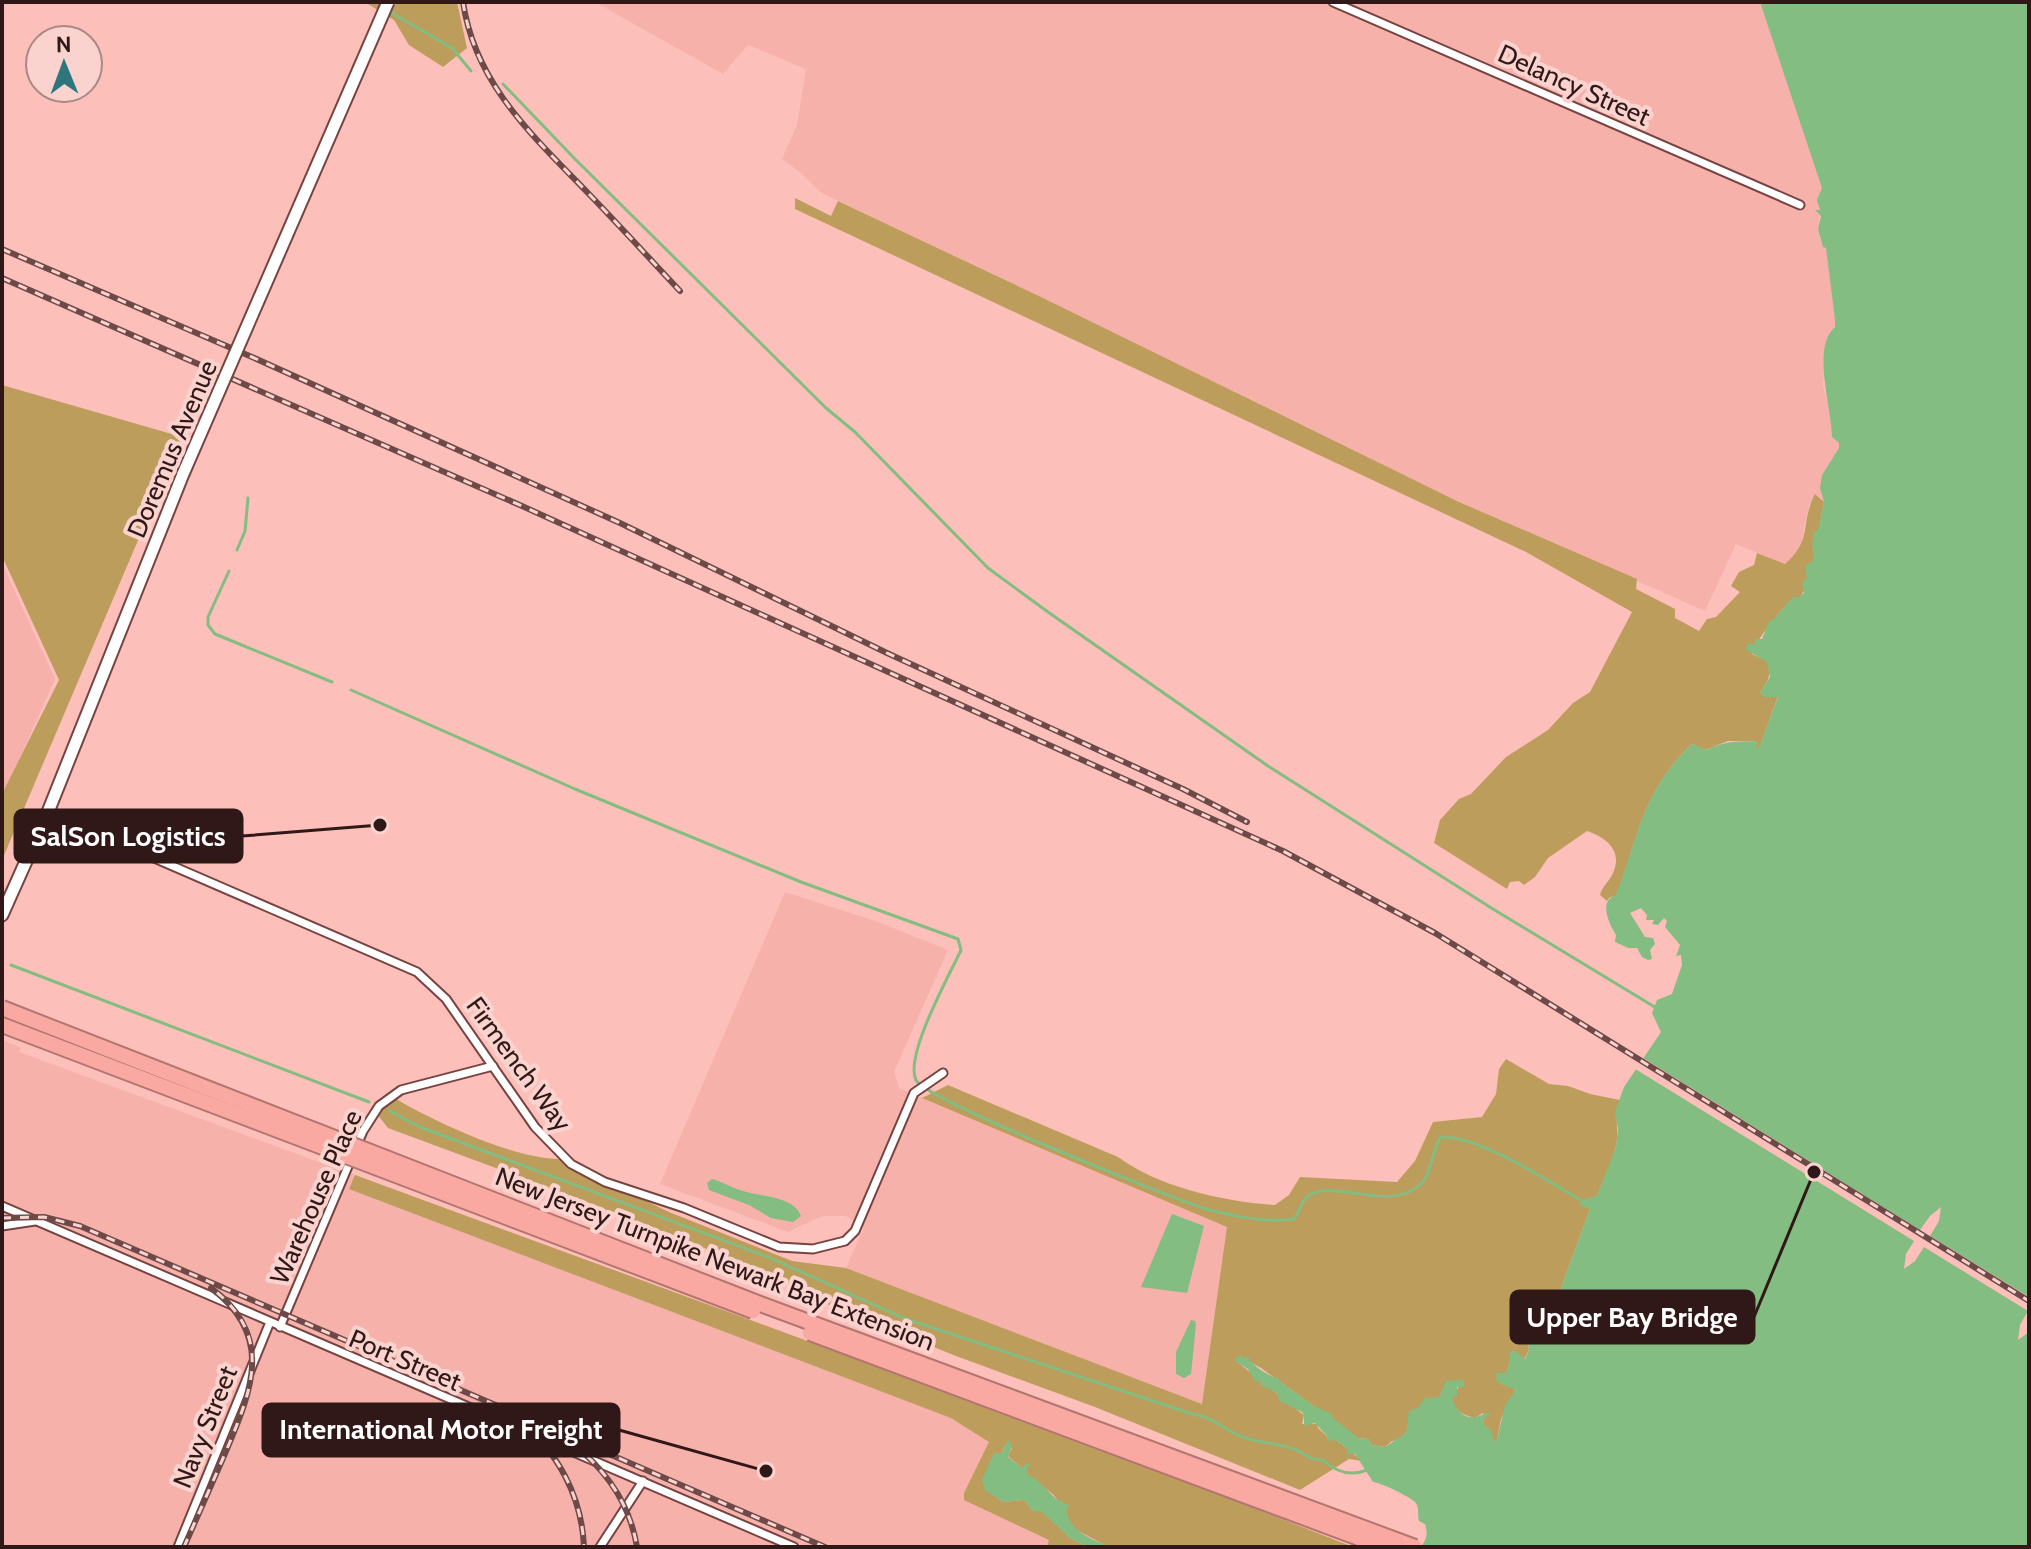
<svg xmlns="http://www.w3.org/2000/svg" width="2031" height="1549" viewBox="0 0 2031 1549" font-family="Cabin,sans-serif">
	<rect width="100%" height="100%" fill="#fdbfb9"/>
	<g fill="#f6b1ab">
		<path d="M595,2h1165l63,186 -5,41 5,18h3l9,73v7l-5,4 -3,9 -4,45 8,31 1,21 7,6v5l-17,27 2,27 -8,-8 -7,11 -10,47 -14,12 -49,-20 -31,67 -246,-109 -418,-205 -221,-105 -20,-20 -18,-13 15,-34 9,-56 -58,-24 -25,29z"/>
		<path d="M2,563l53,116 -49,110 -4,-2z"/>
		<path d="M785,892l93,30 70,28 -54,122 5,16 329,139 -26,177 -356,-136 18,-41 -18,-11h-24l-34,16 -128,-48z"/>
		<path d="M2,1040l19,8 -2,4 1118,410 216,85h-1351z"/>
	</g>
	<g fill="#bd9d5c">
		<path d="M347,2h110l10,46 -24,19 -34,-22 -15,-25 -26,-16z"/>
		<path d="M795,198l36,18 7,-15 203,96 418,205 178,77 -1,10 39,20v9l24,13 8,-12 9,-2 24,-25 -9,-6 8,-14 15,-7 3,-12 28,11c28,-24 15,-42 30,-70l9,8c-5,23 -10,78 -24,95l-7,1c-14,15 -35,38 -41,56l15,7c5,15 1,20 -7,32l18,3 -19,53 -4,-1 2,-6 -3,-1h-26l-23,9 -13,-6c-51,49 -52,90 -76,152l-6,1 -3,4 -7,-6c2,-9 10,-14 13,-22 10,-22 -6,-35 -26,-42l-39,27 -13,19 -11,8 -5,-4 -9,1 -3,7 -73,-46 6,-23 19,-21 12,-5 35,-37 42,-27 25,-27 17,-11 42,-80 -106,-60 -731,-343z"/>
		<path d="M2,385l180,52 -180,423v-66l57,-114 -57,-124z"/>
		<path d="M1506,1059l43,25 19,2 22,8 30,6c-6,16 -1,30 -4,46 -4,17 -13,34 -19,50l-10,3 3,10 -36,98c-31,11 -29,13 -25,43l-5,9 -14,3 -4,12 -10,-1 5,11 9,1 6,4 -15,30 -4,21 -3,2 -11,-18 2,-8 -2,-3 -8,5c-11,-3 -22,-7 -24,-19l12,-19 -24,17 -40,43 -7,1 -7,6 -13,-2 -4,-6 -10,-1 -97,-70 -16,-9 -10,1 25,20 2,5c14,4 29,21 42,30l-2,9h15l1,4 12,11 7,1 25,21 -13,-2 -49,31 -205,-83 -139,-51 -131,-53 -67,-34 -184,-72 -186,-69 -11,-14 19,-15c39,23 119,60 163,60l110,53 123,49 54,7 356,136 25,-177 -305,-129 26,-13 170,72c40,30 108,45 157,48l14,-10 11,-18 97,5 18,-21 18,-39 49,-5 14,-23 3,-25z"/>
		<path d="M355,1175l782,287 216,85 -248,-2 -30,-16 -6,-7 -3,-11 -13,-17 -26,-19v-8l-5,1 -14,-12 4,-8 -7,-3 -4,9h-7l3,44 6,4 21,-2 9,11h9l28,27 18,9h-41l2,-7 -85,-40v-7l25,-51 -38,-24 -602,-229z"/>
	</g>
	<g fill="#83bd82">
		<path d="M1760,2h269v1545h-608c6,-9 7,-13 4,-23l-6,-3c-2,-7 1,-13 -4,-19 -5,-5 -35,-20 -42,-20l-18,-28h-8v-5l-5,-5h-3l-2,-4 -10,1v-5l-12,-13 -11,3v-11l-2,-3 -22,-11 -3,-8 -16,-8 -1,-4h-5l-7,-12 -14,-9 7,-5 4,4 3,-2c4,8 21,20 30,21l4,5 32,23 20,9 -2,2 26,21 10,1 4,6 13,2 21,-14 3,-22 9,-3 7,-10 14,-1 7,-16 17,-1 2,7h-8v10l-4,-2c-2,10 9,24 22,22 5,0 9,-4 14,-5l1,3 -5,2 -2,7 8,6 3,11 3,-1 8,-35 11,-15 -19,-8 -1,-9h10l4,-11v-10l4,-2 11,9 4,-9c-4,-31 -6,-32 25,-43l36,-98 -10,-4 1,-5 16,-4 19,-49 2,-19 -3,-16 9,-25 37,-55 -9,-19 5,-13 15,-6 10,-29 -1,-10 -5,1 4,-11 -15,-18 2,-6 -3,-3 -6,7 -6,-1 2,-4h-8l1,-5 -6,-7 -11,5 15,24 8,1 2,6 -5,6 2,9 -4,1 -6,-3 -5,-9h-9l-13,-6 1,-7c-7,-11 -18,-34 0,-40 24,-62 25,-102 76,-151l14,6c23,-10 28,-8 51,-9l-1,6 3,1 19,-51h-13l-5,-4 10,-16 -3,-15 -22,-13 3,-5h7v-5h7l7,-18 4,-1 20,-23h6l5,-4 -2,-11 5,-4 -2,-12 8,-5c1,-12 -3,-16 2,-30l3,-1 6,-28 -4,-14 2,-13 17,-27v-5l-7,-6c0,-28 -21,-90 3,-110v-7l-9,-72 -3,-1 -5,-18 3,-13 -6,-6h5l-3,-10 5,-12z"/>
		<path d="M712,1179c11,3 20,9 31,12 18,6 51,5 58,25l-8,6 -22,-4 -22,-13 -40,-15 -2,-7z"/>
		<path d="M1172,1214l32,12 -17,67 -46,-6z"/>
		<path d="M1191,1320l4,1 1,4 -5,49 -7,4 -8,-4v-22z"/>
		<path d="M1008,1440l4,5 -4,12 14,11 4,-4 6,-1 -5,4v8l8,3 21,21 13,6 -3,6c5,21 28,31 48,36h-26l-18,-9 -28,-26 -9,-1 -9,-11 -21,2 -18,-12 -3,-10 12,-27 7,1z"/>
	</g>
	<path fill="#fdbfb9" d="M1640,1056l280,174 10,-14 11,-9 -2,14 -9,15 99,61v35l-11,8 2,-15 8,-14 -104,-64 -9,14 -11,8 2,-15 8,-13 -282,-174z"/>
	<g fill="none" stroke-linecap="round" stroke-linejoin="round">
		<g stroke="#83bd82" stroke-width="3">
			<path d="M387,10l65,38 19,23"/>
			<path d="M503,84l72,75 251,249 29,24 133,136 60,44 220,154 225,143 165,100"/>
			<path d="M237,550l8,-19 3,-33"/>
			<path d="M229,571l-21,46v8l7,9 117,48"/>
			<path d="M351,690l224,99 226,93 157,57 3,11c-11,24 -57,106 -45,130 10,20 259,120 294,130 29,7 55,13 84,9 5,-6 7,-16 12,-21 23,-23 83,18 116,-15 11,-12 9,-33 19,-46 42,0 102,42 140,63"/>
			<path d="M11,965l358,137"/>
			<path d="M390,1111l30,16 348,130 138,62 286,95c23,3 31,16 51,23 17,6 35,6 51,12 14,5 10,10 29,11 13,12 27,17 44,10"/>
		</g>
		<defs>
			<g id="street">
				<path d="M1333,2l467,203"/>
				<path d="M48,812l369,160 29,27 89,128 36,37 34,18 79,26 95,39 34,2 32,-8 10,-10 59,-138 29,-20"/>
				<path d="M2,1206l792,341"/>
				<path d="M2,1226l33,-5"/>
				<path d="M280,1327l83,-196 16,-25 22,-16 92,-24"/>
				<path d="M178,1547l92,-225"/>
				<path d="M600,1547l43,-66"/>
			</g>
			<path id="secondary" d="M2,915l46,-103 135,-338"/>
		</defs>
		<use href="#street" stroke="#774340" stroke-width="11"/>
		<use href="#secondary" stroke="#774340" stroke-width="15"/>
		<use href="#street" stroke="#fff" stroke-width="7"/>
		<use href="#secondary" stroke="#fff" stroke-width="11"/>
		<defs>
			<g id="rail">
				<path d="M463,2c12,82 70,134 125,191 31,32 61,65 92,98"/>
				<path d="M2,249l250,108 368,166 267,130 296,136 64,33"/>
				<path d="M2,278l520,228 761,345 152,82 594,368"/>
				<path d="M2,1218l42,-1 36,9 745,321"/>
				<path d="M518,1421c40,29 64,77 66,126"/>
				<path d="M574,1445c33,26 56,60 63,102"/>
				<path d="M184,1547c13,-30 27,-61 40,-91 26,-62 53,-119 -13,-168"/>
			</g>
		</defs>
		<use href="#rail" stroke="#6d4a48" stroke-width="6"/>
		<use href="#rail" stroke="#fad3cf" stroke-width="3" stroke-dasharray="9" stroke-linecap="butt"/>
		<defs>
			<path id="secondary-bridge" d="M183,474l205,-472"/>
			<g id="highway-bridge">
				<path d="M2,1008l753,294 660,245"/>
				<path d="M2,1025l751,286"/>
				<path d="M810,1333l573,214"/>
			</g>
		</defs>
		<use href="#secondary-bridge" stroke="#774340" stroke-width="15" stroke-linecap="butt"/>
		<use href="#highway-bridge" stroke="#b27671" stroke-width="18" stroke-linecap="butt"/>
		<use href="#secondary-bridge" stroke="#fff" stroke-width="11"/>
		<use href="#highway-bridge" stroke="#f9a8a2" stroke-width="14"/>
	</g>
	<g text-anchor="middle" stroke-width="8" stroke-linejoin="round" paint-order="stroke">
		<g font-size="26" fill="#2f1817" stroke="#fad3cf">
			<text transform="translate(1574 85) rotate(24)" y="9">Delancy Street</text>
			<text transform="translate(172 449) rotate(-67)" y="9">Doremus Avenue</text>
			<text transform="translate(519 1064) rotate(54)" y="9">Firmench Way</text>
			<text transform="translate(316 1197) rotate(-66)" y="9">Warehouse Place</text>
			<text transform="translate(715 1259) rotate(21)" y="9">New Jersey Turnpike Newark Bay Extension</text>
			<text transform="translate(405 1360) rotate(23)" y="9">Port Street</text>
			<text transform="translate(205 1427) rotate(-68)" y="9">Navy Street</text>
		</g>
	</g>
	<path fill="none" stroke="#2f1817" stroke-width="3" d="M380 825L242 836M1814 1172L1754 1317M766 1471L619 1430"/>
	<g fill="#2f1817" stroke="#fad3cf" stroke-width="3">
		<circle cx="380" cy="825" r="8"/>
		<circle cx="1814" cy="1172" r="8"/>
		<circle cx="766" cy="1471" r="8"/>
	</g>
	<g fill="#2f1817" stroke="#2f1817" stroke-width="3">
		<rect x="15" y="810" width="227" height="52" rx="8"/>
		<rect x="1511" y="1291" width="243" height="52" rx="8"/>
		<rect x="263" y="1404" width="356" height="52" rx="8"/>
	</g>
	<g font-size="28" text-anchor="middle" font-weight="bold" fill="#fff">
		<text x="128" y="846">SalSon Logistics</text>
		<text x="1632" y="1327">Upper Bay Bridge</text>
		<text x="441" y="1439">International Motor Freight</text>
	</g>
	<rect width="2031" height="1549" fill="none" stroke="#2f1817" stroke-width="8"/>
	<g transform="translate(64 64) rotate(359)"><circle r="38" fill="#fad3cf" stroke="#a98885" stroke-width="2"/>
	<path d="M0-6L14 30L0 20L-14 30Z" fill="#2d767d"/>
	<text y="-12" font-size="22" font-weight="bold" text-anchor="middle" fill="#2f1817">N</text>
	</g>
</svg>
